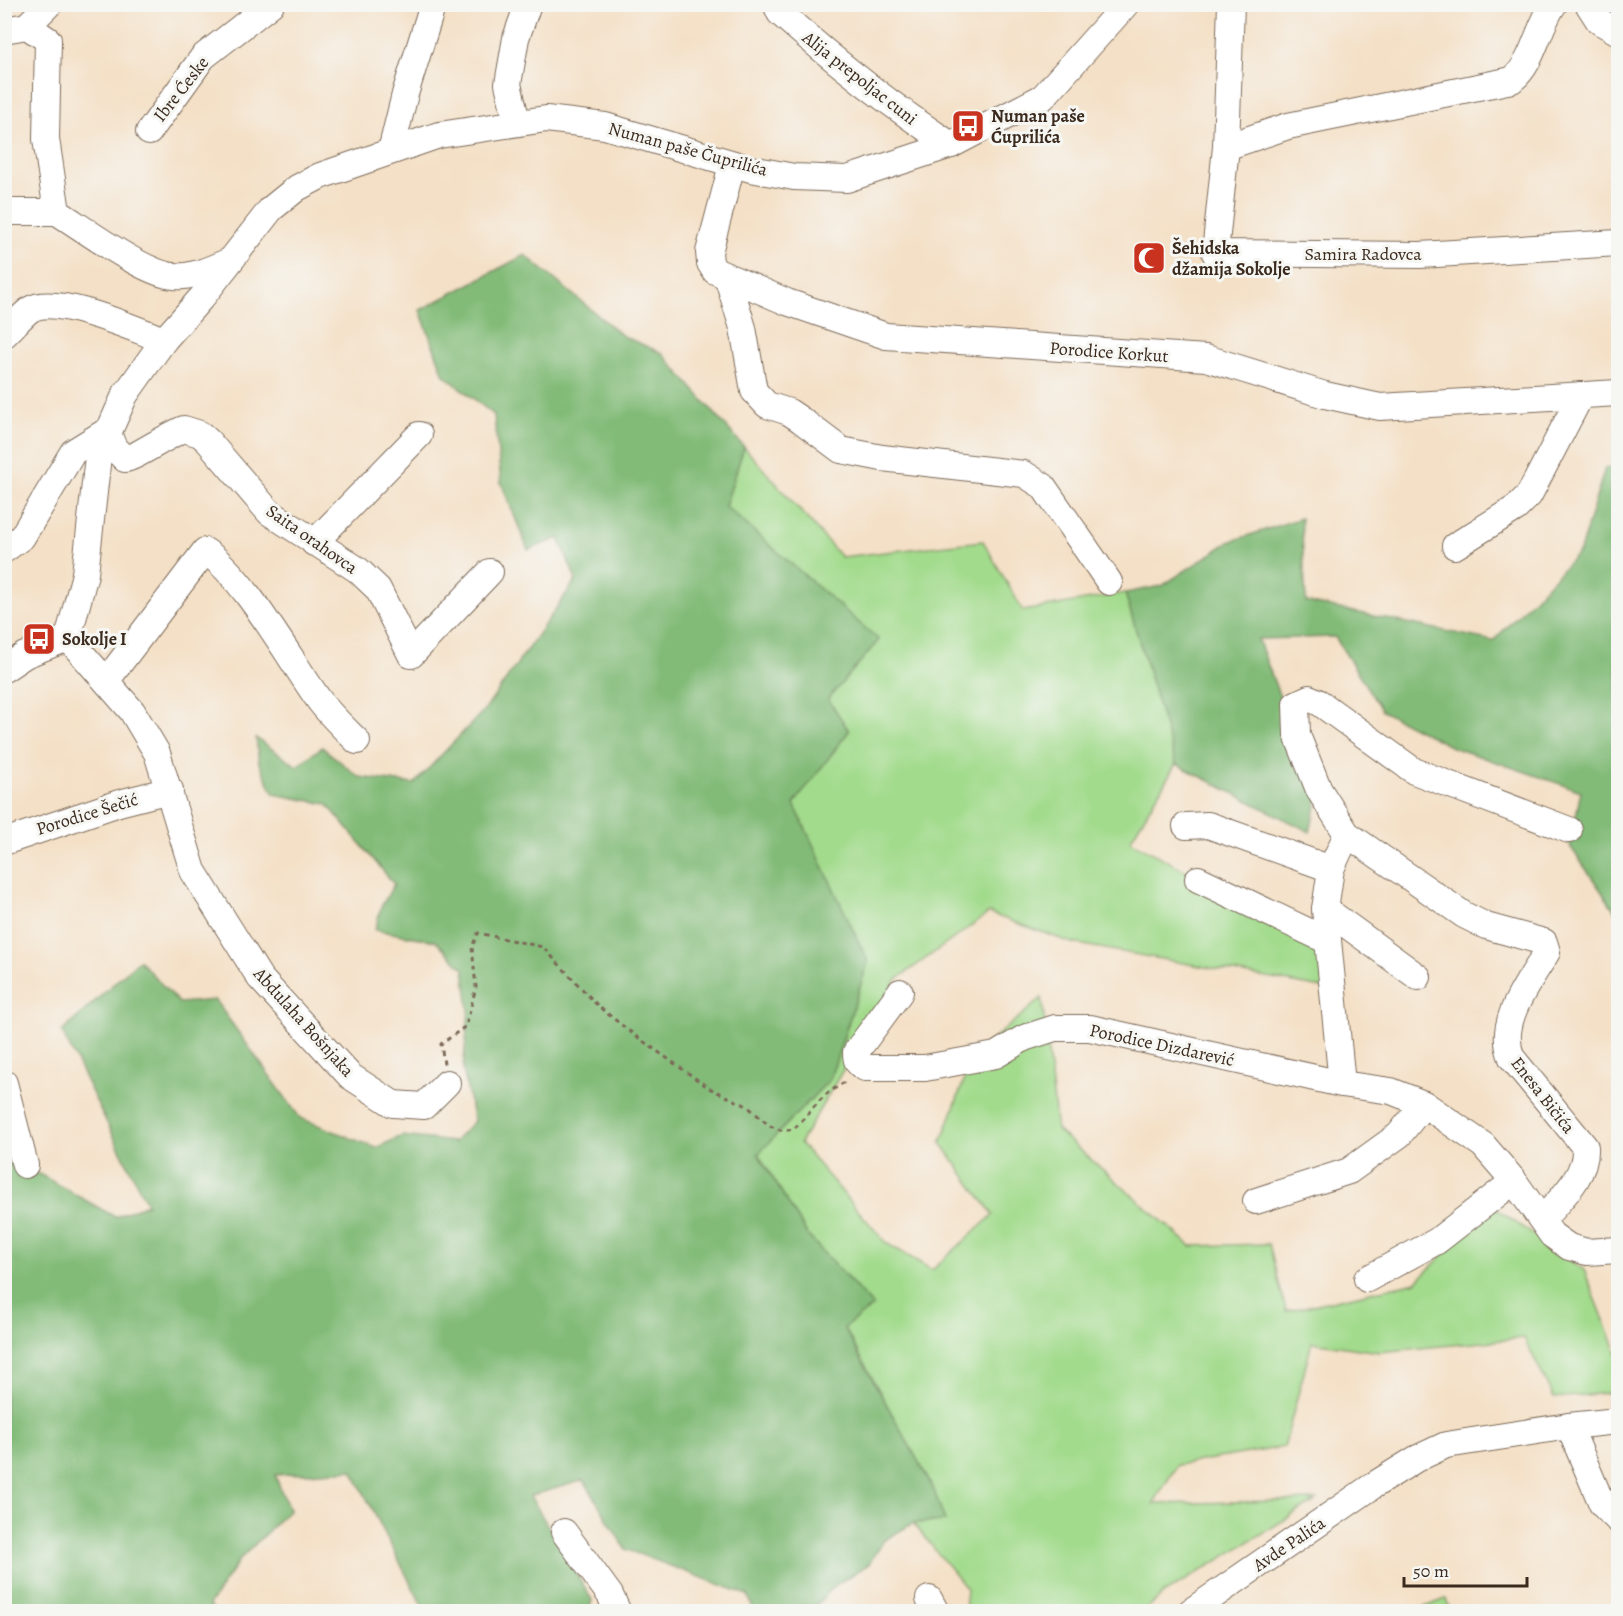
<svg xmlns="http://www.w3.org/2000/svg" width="1623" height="1616" viewBox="0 0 1623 1616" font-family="Alegreya,serif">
	<rect width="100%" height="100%" fill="#f6f6f2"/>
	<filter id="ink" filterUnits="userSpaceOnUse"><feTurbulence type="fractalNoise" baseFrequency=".0167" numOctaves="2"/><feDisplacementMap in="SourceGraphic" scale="12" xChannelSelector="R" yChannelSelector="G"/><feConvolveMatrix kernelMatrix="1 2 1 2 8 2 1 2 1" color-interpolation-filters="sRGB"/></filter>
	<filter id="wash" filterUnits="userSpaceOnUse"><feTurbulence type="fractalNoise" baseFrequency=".008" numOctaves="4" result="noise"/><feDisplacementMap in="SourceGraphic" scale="24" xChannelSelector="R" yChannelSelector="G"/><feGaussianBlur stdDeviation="1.35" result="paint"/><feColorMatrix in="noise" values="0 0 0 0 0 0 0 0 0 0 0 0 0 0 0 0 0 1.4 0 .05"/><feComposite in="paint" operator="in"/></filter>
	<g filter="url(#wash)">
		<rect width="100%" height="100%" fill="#f4e0c6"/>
		<g fill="#a3db8d" stroke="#6f8256" stroke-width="1.5">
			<path d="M744,447l97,110 142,-16 40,70 102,-18 51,171 -46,77 191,102 7,46 -256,-46 -83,-30 -93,67 -96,163 86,100 46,27 61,-55 -52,-72 32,-87 69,-58 15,132 134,116 78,-2 17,67 130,-29 76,-76 92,64 34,85v37l-64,6 -30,-60 -145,14 -67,-10 -28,105 -107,18 -24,39 164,-4 -154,94 -19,17h-179l2,-22 -54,-66 32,-2 -12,-33 -89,-161 29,-21 -64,-69 -51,-83 72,-75 38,-117 -75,-158 56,-73 -21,-32 -103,-193z"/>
			<path d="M1446,1599l4,12h-36z"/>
		</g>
		<g fill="#82bb78" stroke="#5e724b" stroke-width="1.5">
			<path d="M525,255l98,81 39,17 82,94 -19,59 154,134 -51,59 21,32 -55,73 74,158 -38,117 -72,75 51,83 64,69 -29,22 89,160 12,33 -32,2 -30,18 -14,23 -32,20 -27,27h-56l-6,-16 -123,-46 -41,-69 -54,16 62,104 -3,11h-164l-73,-141 -77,5 14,35 -49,49 -31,46 6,6h-25l-4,-3 -2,4 -179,-1 -1,-457 111,63 32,-13 -85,-172 77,-72 40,43 36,-3 85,118 76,30 26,-12 52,6 20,-21 -11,-51 6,-60 -5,-41 -28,-28 -61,-11 6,-23 13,-23 -67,-80 -53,-10 -15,-31 -3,-25 41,28 25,-19 37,30 55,7 73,-77 89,-127 -17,-42 -31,12 -27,-68 -7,-67 -50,-40 -24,-65z"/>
			<path d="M1618,466v449l-48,-69 11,-55 -129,-44 -70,-36 -47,-74 -77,2 60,159 -8,34 -134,-68 -51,-171 37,-7 67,-44 72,-24 5,84 187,39 87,-90 25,-83z"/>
		</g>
	</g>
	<g filter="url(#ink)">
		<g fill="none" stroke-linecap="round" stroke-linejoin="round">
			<defs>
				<g id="minor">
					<path d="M776,4l4,9c54,48 110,92 171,132"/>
					<path d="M1231,4l-5,143 -11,106 205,2 198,-12"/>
					<path d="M1588,4l11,17 19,11"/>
					<path d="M27,26l22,-22"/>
					<path d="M4,30l23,-4 21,14 -2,99 11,73c26,16 89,63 117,64 17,2 37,-7 53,-14"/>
					<path d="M517,122l-9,-38 8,-46 12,-34"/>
					<path d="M149,132l54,-75 68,-53"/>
					<path d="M1226,147l62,-21 224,-46c22,-17 25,-52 42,-76"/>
					<path d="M391,151l14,-57 28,-90"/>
					<path d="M732,165l-23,87 1,11 5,8 72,31 99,34 320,22 119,37 55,12 238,-14"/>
					<path d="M4,212h53"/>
					<path d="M728,279l15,49 11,63 13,14 22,7 12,8 40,30 41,8 142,16 19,12 66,96"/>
					<path d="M4,335c9,-8 18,-20 27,-26 26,-15 106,21 133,31"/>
					<path d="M314,543l105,-108"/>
					<path d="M1455,546l61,-38 13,-13 52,-100"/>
					<path d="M4,550l18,-13 51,-85 34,-21 7,17 11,11c8,0 45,-25 59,-30l16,5 8,7 61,71 89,58 20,19 33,66 79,-83"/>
					<path d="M68,638l17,-64 13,-118 27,-61 39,-55 39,-44 68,-87 26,-21 23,-12 119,-41 107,-16 59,7 146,43 43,8 53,2 104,-34 92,-48 83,-93"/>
					<path d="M68,638l64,73 25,42 36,118 67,107 90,98 43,28 31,2 23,-23"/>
					<path d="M4,669l21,-14 43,-17"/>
					<path d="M107,680l98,-129c39,25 85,109 114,149 11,15 25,28 38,41"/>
					<path d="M1186,826l22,-1 123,44"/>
					<path d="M4,842l115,-39 51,-13"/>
					<path d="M1198,879l130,62"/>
					<path d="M1325,909l93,68"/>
					<path d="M900,992l-44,60c0,8 1,12 9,16h60l71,-13 28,-17 31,-10h35l252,56 49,7 33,13 59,41 31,36 38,54 17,12 18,5 31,-2"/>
					<path d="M4,1083l21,82"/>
					<path d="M1342,1084l-17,-175 6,-40 16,-35"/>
					<path d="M1256,1201l93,-30 50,-36 25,-31"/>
					<path d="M1543,1219c18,-21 44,-43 42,-72l-73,-89c-16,-36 17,-75 35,-106l-3,-10 -58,-16 -22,-11 -117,-81 -28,-44 -22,-55 -1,-31 13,-6 11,5 94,68 155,59"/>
					<path d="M1367,1279l70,-38 77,-60"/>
					<path d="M1569,1426l33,78 16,16"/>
					<path d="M564,1532l46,63 8,17"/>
					<path d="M929,1599l7,13"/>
					<path d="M1190,1612l184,-127 42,-26 30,-14 123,-19 49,-5"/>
				</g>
			</defs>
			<use href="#minor" stroke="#7c6a59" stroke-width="28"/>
			<path stroke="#7c6a59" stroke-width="3" stroke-dasharray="4.5 4.5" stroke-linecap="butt" d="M444,1064l-3,-20 25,-18 10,-39 -4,-40 6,-14 65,14 56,60 34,27 76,54 38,18 23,20 13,5 11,-2 31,-34 21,-14"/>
			<use href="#minor" stroke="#fff" stroke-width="26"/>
		</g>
	</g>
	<defs>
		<symbol id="bus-square" viewBox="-11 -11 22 22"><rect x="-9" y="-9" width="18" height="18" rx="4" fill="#c8321e" stroke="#f6f6f2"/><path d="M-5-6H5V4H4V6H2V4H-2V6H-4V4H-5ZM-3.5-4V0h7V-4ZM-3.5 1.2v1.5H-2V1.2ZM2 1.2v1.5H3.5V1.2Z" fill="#fff"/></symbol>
		<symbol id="mosque-square" viewBox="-11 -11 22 22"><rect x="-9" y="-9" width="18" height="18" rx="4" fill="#c8321e" stroke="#f6f6f2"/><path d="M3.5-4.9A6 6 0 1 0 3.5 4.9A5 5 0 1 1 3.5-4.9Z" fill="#fff"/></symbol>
	</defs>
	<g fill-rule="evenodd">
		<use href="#bus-square" x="949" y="107" width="38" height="38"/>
		<use href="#mosque-square" x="1130" y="239" width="38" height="38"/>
		<use href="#bus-square" x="20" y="620" width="38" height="38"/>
	</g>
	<g text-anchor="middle" stroke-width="6" stroke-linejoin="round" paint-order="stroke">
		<g font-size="18" fill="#3b2a1e" stroke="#f6f6f2">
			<text transform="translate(860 78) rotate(38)" y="6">Alija prepoljac cuni</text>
			<text transform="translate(181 89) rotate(-52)" y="6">Ibre Ćeske</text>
			<text transform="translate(688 149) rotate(15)" y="6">Numan paše Čuprilića</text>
			<text x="1363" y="260">Samira Radovca</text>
			<text transform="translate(1109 352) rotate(4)" y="6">Porodice Korkut</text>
			<text transform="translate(312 539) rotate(35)" y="6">Saita orahovca</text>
			<text transform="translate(87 814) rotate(-17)" y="6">Porodice Šečić</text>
			<text transform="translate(304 1022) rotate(48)" y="6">Abdulaha Bošnjaka</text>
			<text transform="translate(1162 1045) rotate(12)" y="6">Porodice Dizdarević</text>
			<text transform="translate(1543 1095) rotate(52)" y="6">Enesa Bičića</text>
			<text transform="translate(1289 1544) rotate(-34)" y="6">Avde Palića</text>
		</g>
		<g font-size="18" font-weight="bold" fill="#3b2a1e" stroke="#f6f6f2" text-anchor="start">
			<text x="991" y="122">Numan paše<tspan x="991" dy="21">Ćuprilića</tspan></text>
			<text x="1172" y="254">Šehidska<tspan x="1172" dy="21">džamija Sokolje</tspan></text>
			<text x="62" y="645">Sokolje I</text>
		</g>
	</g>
	<rect width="1623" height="1616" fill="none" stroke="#f6f6f2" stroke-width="24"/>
	<path d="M1404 1577v9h123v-9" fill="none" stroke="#3b2a1e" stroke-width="3"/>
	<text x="1413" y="1577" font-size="18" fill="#3b2a1e" stroke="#f6f6f2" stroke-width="4.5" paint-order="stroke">50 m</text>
</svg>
